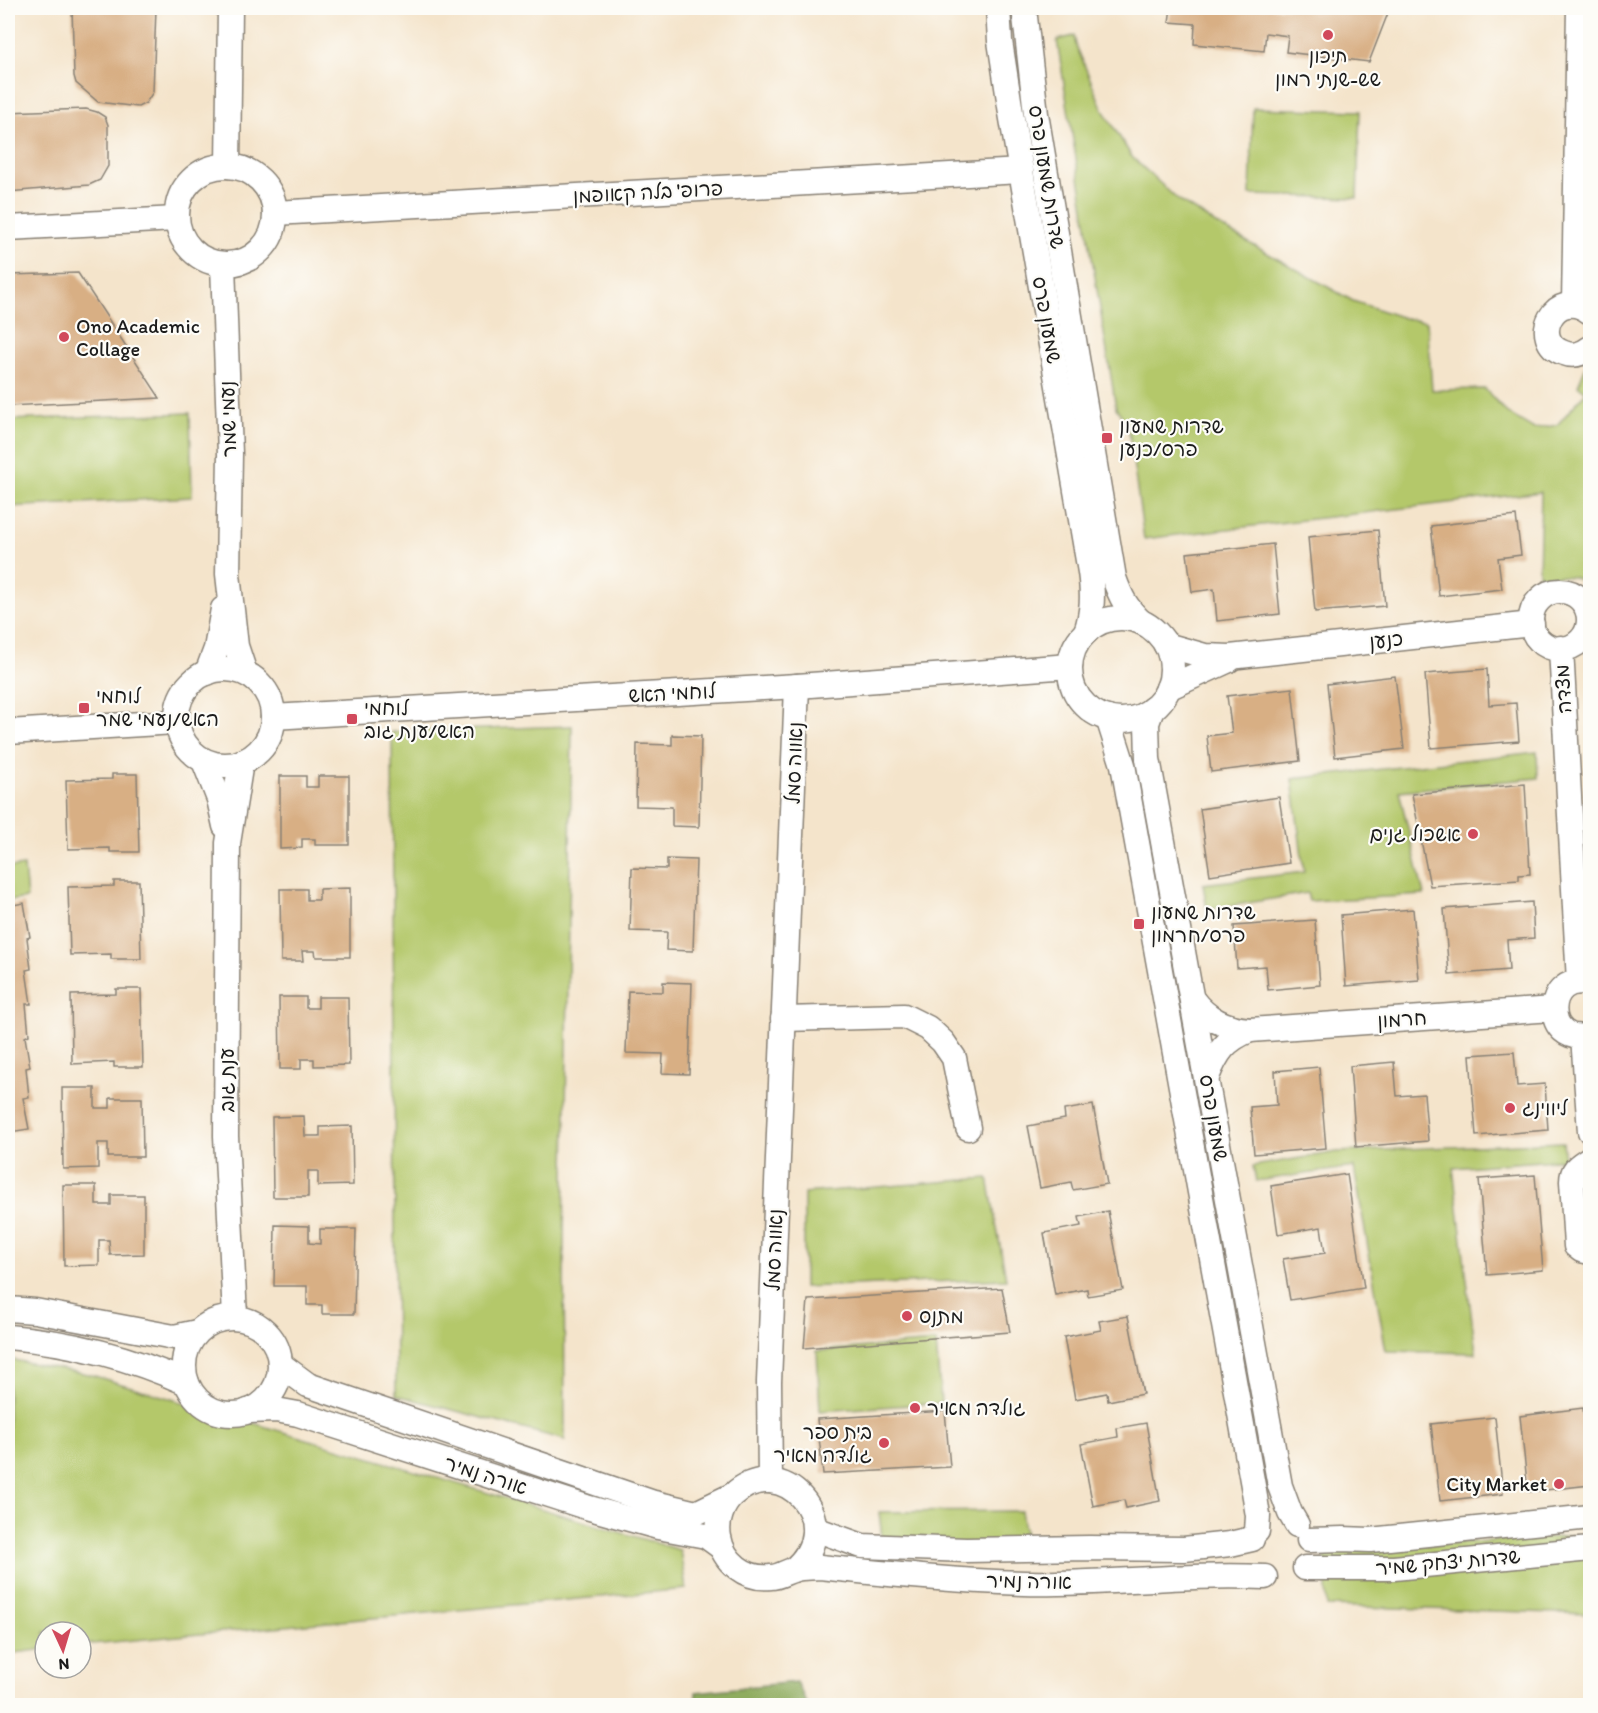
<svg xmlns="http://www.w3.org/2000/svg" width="1598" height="1713" viewBox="0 0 1598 1713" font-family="Itim,'Playpen Sans Hebrew',sans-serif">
	<rect width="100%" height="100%" fill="#fdfcf7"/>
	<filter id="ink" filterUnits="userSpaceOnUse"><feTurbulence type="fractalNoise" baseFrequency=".0167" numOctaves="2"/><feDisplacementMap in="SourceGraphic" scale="12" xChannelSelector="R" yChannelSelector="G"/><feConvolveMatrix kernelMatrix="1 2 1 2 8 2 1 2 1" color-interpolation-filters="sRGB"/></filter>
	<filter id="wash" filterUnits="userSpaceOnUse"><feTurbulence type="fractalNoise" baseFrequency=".008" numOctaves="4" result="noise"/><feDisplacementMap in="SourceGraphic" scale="24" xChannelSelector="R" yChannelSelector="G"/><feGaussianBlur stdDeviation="1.35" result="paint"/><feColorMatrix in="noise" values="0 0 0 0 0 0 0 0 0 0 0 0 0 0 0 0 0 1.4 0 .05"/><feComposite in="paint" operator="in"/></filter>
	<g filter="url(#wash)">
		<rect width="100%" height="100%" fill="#f4e4cb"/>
		<g fill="#b4c86b" stroke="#687244" stroke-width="1.5">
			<path d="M1590,30v259l-5,-9z"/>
			<path d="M1074,36l2,9 27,65 29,47 46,43 41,26 134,75 51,17 23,4 5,68 53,-1 22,24 27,16 23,-4 29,-33 -8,-7 9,-21 3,-4v226l-16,-9 -35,-2 2,-83 -397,47 -16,-114 -12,-17 -59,-368z"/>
			<path d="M1253,108l107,3 -3,87 -107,-3z"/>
			<path d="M190,413l2,84 -184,10v-87z"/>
			<path d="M572,726l-8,514 1,200 -169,-45 -4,-663z"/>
			<path d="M1537,752l1,26 -139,13 25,104 -115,6 -2,-8 -100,17 -4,-26 101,-12 -12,-93z"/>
			<path d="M24,866l3,32 -19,3v-33z"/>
			<path d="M1563,1142l2,17 -112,9 23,185 -90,-2 -32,-184 -98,14 -3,-15 84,-14z"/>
			<path d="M988,1178l18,101 -202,8v-94z"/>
			<path d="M936,1342l5,61 -121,8 -3,-60z"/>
			<path d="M8,1359l80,15 592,176 6,39 -605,56v-13h-36v17l-37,5z"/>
			<path d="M1021,1511l6,38 -144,-2 -4,-35z"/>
			<path d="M1590,1535v79l-263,-8 -3,-57h32z"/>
		</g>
		<path fill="#8fac5f" stroke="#56643e" stroke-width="1.5" d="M796,1682l12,23h-112v-13z"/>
		<g id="blocks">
			<g fill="#d8af84">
				<path d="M72,8h84l-3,84 -7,11 -8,4 -40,-5 -22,-19 -2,-7z"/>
				<path d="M1171,8h219l-21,54 -83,-10 2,-16 -22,-3 -2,18 -70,-7 1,-20 -26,-2z"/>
				<path d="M86,109l11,3 8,5 3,8v41l-8,14 -11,5 -81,7v-80z"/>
				<path d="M78,273l82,125 -152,8v-131z"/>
				<path d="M1516,516l5,39 -23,3 4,31 -63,7 -8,-70z"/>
				<path d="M1378,530l7,76 -70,6 -7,-75z"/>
				<path d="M1273,544l7,70 -63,7 -3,-32 -22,3 -5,-39z"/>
				<path d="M1487,669l2,36 27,-2 3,38 -88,7 -6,-74z"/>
				<path d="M1395,676l9,73 -69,8 -8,-73z"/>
				<path d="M1292,688l8,73 -89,11 -4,-36 25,-3 -5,-37z"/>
				<path d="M672,735l29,1 -2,91 -27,-1v-19l-36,-1 1,-62 35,1z"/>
				<path d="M112,774h25l2,78h-29v-4l-42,1 -2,-69 46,-1z"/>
				<path d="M280,776h26v11h12v-11h31v69h-34v-6h-13v9l-22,1z"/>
				<path d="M1525,784l5,90 -11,1v5l-89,6 -18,-92z"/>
				<path d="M1279,797l10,66 -79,12 -10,-66z"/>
				<path d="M667,859l29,1 -3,91 -27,-1 1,-18 -37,-1 2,-63 35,1z"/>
				<path d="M114,881h25l2,78h-30v-5l-41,1 -2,-68 46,-1z"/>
				<path d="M350,888v69h-34l-1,-6h-13l1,10h-22l-1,-72h27v11h12v-11z"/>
				<path d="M8,902l5,3 11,-2 6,34 -3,1 4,31 -5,1 5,34h-5l3,31 -4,2 5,30 -4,1 3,29 -6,1 6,31 -19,3 -2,-18z"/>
				<path d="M1532,902l2,36 -27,2 2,30 -60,5 -5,-66z"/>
				<path d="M1413,909l6,71 -73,6 -5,-71z"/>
				<path d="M1315,920l5,65 -52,5 -2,-24 -29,2 -3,-42z"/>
				<path d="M663,982l29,1 -3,91 -27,-1 1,-19 -37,-1 2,-62 35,1z"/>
				<path d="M116,989h25l2,78h-29v-5l-42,2 -1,-69 45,-1z"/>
				<path d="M279,997h27v11h12v-11h30l1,68 -35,1v-7h-13v10h-21z"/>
				<path d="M1514,1052l3,34 28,-2 3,46 -72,6 -6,-81z"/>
				<path d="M1394,1062l3,34 27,-2 4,47 -72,6 -6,-81z"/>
				<path d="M1319,1067l7,81 -72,6 -4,-47 27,-2 -2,-34z"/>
				<path d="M62,1088h33v20h15v-10h32l1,59h-35v-14h-10v25l-35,1z"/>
				<path d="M1093,1105l14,79 -34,6 -2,-8 -31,6 -12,-62 37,-7 -1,-9z"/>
				<path d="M304,1116l1,20h15v-9l32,-1 1,59 -35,1v-15h-10v26h-35l-1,-80z"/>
				<path d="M1347,1174l17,114 -74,12 -7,-41 42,-6 -4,-26 -43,7 -7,-48z"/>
				<path d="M1535,1175l8,95 -56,5 -8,-96z"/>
				<path d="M63,1185h33v20h15v-10h33v59l-34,1 -1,-15h-10v25l-35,1z"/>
				<path d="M1108,1211l15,79 -35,6 -1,-7 -32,6 -11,-62 37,-7 -2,-9z"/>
				<path d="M275,1225l34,1v17l11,1v-15h36l-2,85h-32v-9h-15v-19h-33z"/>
				<path d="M1002,1288l8,44 -206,16 4,-48z"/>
				<path d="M1128,1316l15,78 -35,7 -1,-8 -32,6 -11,-62 37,-7 -2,-9z"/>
				<path d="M1583,1408l7,77 -62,7 -8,-76z"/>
				<path d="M945,1411l5,56 -127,7 -6,-55z"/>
				<path d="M1495,1417l8,77 -63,7 -9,-77z"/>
				<path d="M1146,1423l14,78 -34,7 -2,-8 -31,6 -12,-62 37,-7 -1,-9z"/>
			</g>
		</g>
	</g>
	<g filter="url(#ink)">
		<use href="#blocks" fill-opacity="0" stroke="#888074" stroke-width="1.5"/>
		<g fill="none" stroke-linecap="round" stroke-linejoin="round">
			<defs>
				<g id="minor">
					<path d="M998,8l2,33 11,72 79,459c3,22 3,39 -4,60"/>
					<path d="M1024,8l12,106 78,464c7,20 12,29 27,44"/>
					<path d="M228,166l2,-158"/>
					<circle cx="226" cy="215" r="49"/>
					<path d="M275,213l746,-42"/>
					<path d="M8,228l168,-9"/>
					<path d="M223,265l7,189 -2,120 8,72 9,27"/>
					<path d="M1574,304l5,-296"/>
					<path d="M1590,312c-35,-27 -62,29 -26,41 10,4 18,1 26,-5"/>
					<circle cx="1560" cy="620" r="29"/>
					<circle cx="1121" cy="669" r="51"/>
					<path d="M1166,645l39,11 25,1 302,-33"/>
					<path d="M1561,648l18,334"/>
					<circle cx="225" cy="717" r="48"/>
					<path d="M207,673l9,-24 7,-40"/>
					<path d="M1168,688l61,-28"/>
					<path d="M1152,709l-5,14 1,36 132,727 10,27 7,12"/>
					<path d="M273,717l524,-31 273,-20"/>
					<path d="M1108,718l15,47 132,732 3,19 -1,15"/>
					<path d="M8,732l168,-10"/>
					<path d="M204,761l15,38 6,27"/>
					<path d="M1590,984c-47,-14 -48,64 0,51"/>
					<path d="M1192,999c15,20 33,29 58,31l303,-21"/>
					<path d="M783,1019l121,-3 24,12 15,14 11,16 14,70"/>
					<path d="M1583,1037l7,94"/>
					<path d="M1207,1077c10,-25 18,-37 43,-47"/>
					<path d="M1590,1158c-10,7 -18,10 -18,23l4,65 5,4 9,2"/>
					<path d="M8,1309l27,2 139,26 23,-5"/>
					<path d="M235,1317l-9,-181 2,-293 13,-81"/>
					<circle cx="232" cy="1366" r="48"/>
					<path d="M8,1337c61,5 122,20 179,46"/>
					<path d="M281,1365l27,20 346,118 42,10 35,-17"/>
					<path d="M248,1411l28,-1 22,4 288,93 72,20 48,9 15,11"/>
					<path d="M770,1481l-1,-99 28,-696"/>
					<path d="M815,1529l47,17 104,4 123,-2 95,1 46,-5 22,-5"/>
					<path d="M1309,1540l34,-1 27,1 220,-23"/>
					<path d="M1305,1568h89l196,-19"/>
					<path d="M793,1570c56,-47 -12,-120 -60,-75 -11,10 -17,27 -14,42 4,25 27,43 52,40 8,0 14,-5 22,-7 8,-3 19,-2 27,-3 68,7 136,14 204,16 81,2 161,-10 241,-6"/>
				</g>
			</defs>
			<use href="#minor" stroke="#888074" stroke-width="27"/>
			<use href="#minor" stroke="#fff" stroke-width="24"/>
		</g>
	</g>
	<g fill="#d1495b" stroke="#fdfcf7" stroke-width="2">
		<circle cx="1328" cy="35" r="6"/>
		<circle cx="64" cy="337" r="6"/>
		<rect x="1101" y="432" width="12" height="12" rx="3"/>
		<rect x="78" y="702" width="12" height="12" rx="3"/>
		<rect x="346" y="713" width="12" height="12" rx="3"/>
		<circle cx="1473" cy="834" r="6"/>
		<rect x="1133" y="918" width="12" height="12" rx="3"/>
		<circle cx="1510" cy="1108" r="6"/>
		<circle cx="907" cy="1316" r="6"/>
		<circle cx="915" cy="1408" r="6"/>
		<circle cx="884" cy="1443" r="6"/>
		<circle cx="1559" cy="1484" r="6"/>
	</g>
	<g text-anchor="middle" stroke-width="4.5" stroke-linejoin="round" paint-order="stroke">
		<g font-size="20" fill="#1c1c1c" stroke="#fdfcf7" text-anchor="start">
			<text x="1328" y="63" text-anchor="middle">תיכון<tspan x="1328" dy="23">שש-שנתי רמון</tspan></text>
			<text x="76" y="333">Ono Academic<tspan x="76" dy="23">Collage</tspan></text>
			<text x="1119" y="433">שדרות שמעון<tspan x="1119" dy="23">פרס/כנען</tspan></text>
			<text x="96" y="703">לוחמי<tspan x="96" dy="23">האש/נעמי שמר</tspan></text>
			<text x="364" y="715">לוחמי<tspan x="364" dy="23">האש/ענת גוב</tspan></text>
			<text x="1461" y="841" text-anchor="end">אשכול גנים</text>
			<text x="1151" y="919">שדרות שמעון<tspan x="1151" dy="23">פרס/חרמון</tspan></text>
			<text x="1522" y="1115">ליווינג</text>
			<text x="919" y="1323">מתנס</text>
			<text x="927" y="1415">גולדה מאיר</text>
			<text x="872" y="1439" text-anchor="end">בית ספר<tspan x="872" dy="23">גולדה מאיר</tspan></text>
			<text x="1547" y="1491" text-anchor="end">City Market</text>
		</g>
		<g font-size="20" fill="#1c1c1c" stroke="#fdfcf7">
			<text transform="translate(1047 177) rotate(81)" y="7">שדרות שמעון פרס</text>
			<text transform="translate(648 192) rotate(-3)" y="7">פרופ' בלה קאופמן</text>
			<text transform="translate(1047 320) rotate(80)" y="7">שמעון פרס</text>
			<text transform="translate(228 419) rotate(-92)" y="7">נעמי שמר</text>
			<text transform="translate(1386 640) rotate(-6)" y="7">כנען</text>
			<text transform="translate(1563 689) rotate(-93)" y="7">מצדה</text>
			<text transform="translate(672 693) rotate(-3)" y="7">לוחמי האש</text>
			<text transform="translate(794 763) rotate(-88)" y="7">נאווה סמל</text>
			<text transform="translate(1402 1019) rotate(-4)" y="7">חרמון</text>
			<text transform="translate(227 1080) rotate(-90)" y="7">ענת גוב</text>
			<text transform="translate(1214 1118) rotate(80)" y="7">שמעון פרס</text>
			<text transform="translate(774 1250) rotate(-88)" y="7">נאווה סמל</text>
			<text transform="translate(486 1475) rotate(18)" y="7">אורה נמיר</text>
			<text transform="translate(1448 1562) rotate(-5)" y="7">שדרות יצחק שמיר</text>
			<text transform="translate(1029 1581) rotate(1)" y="7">אורה נמיר</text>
		</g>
	</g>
	<rect width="1598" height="1713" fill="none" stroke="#fdfcf7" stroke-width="30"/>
	<g transform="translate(63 1650) rotate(176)"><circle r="28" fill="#fdfcf7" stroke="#a3a29f" stroke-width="1.5"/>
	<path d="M0-4.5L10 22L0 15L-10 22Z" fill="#d1495b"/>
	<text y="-9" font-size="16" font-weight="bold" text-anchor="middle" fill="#1c1c1c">N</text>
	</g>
</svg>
